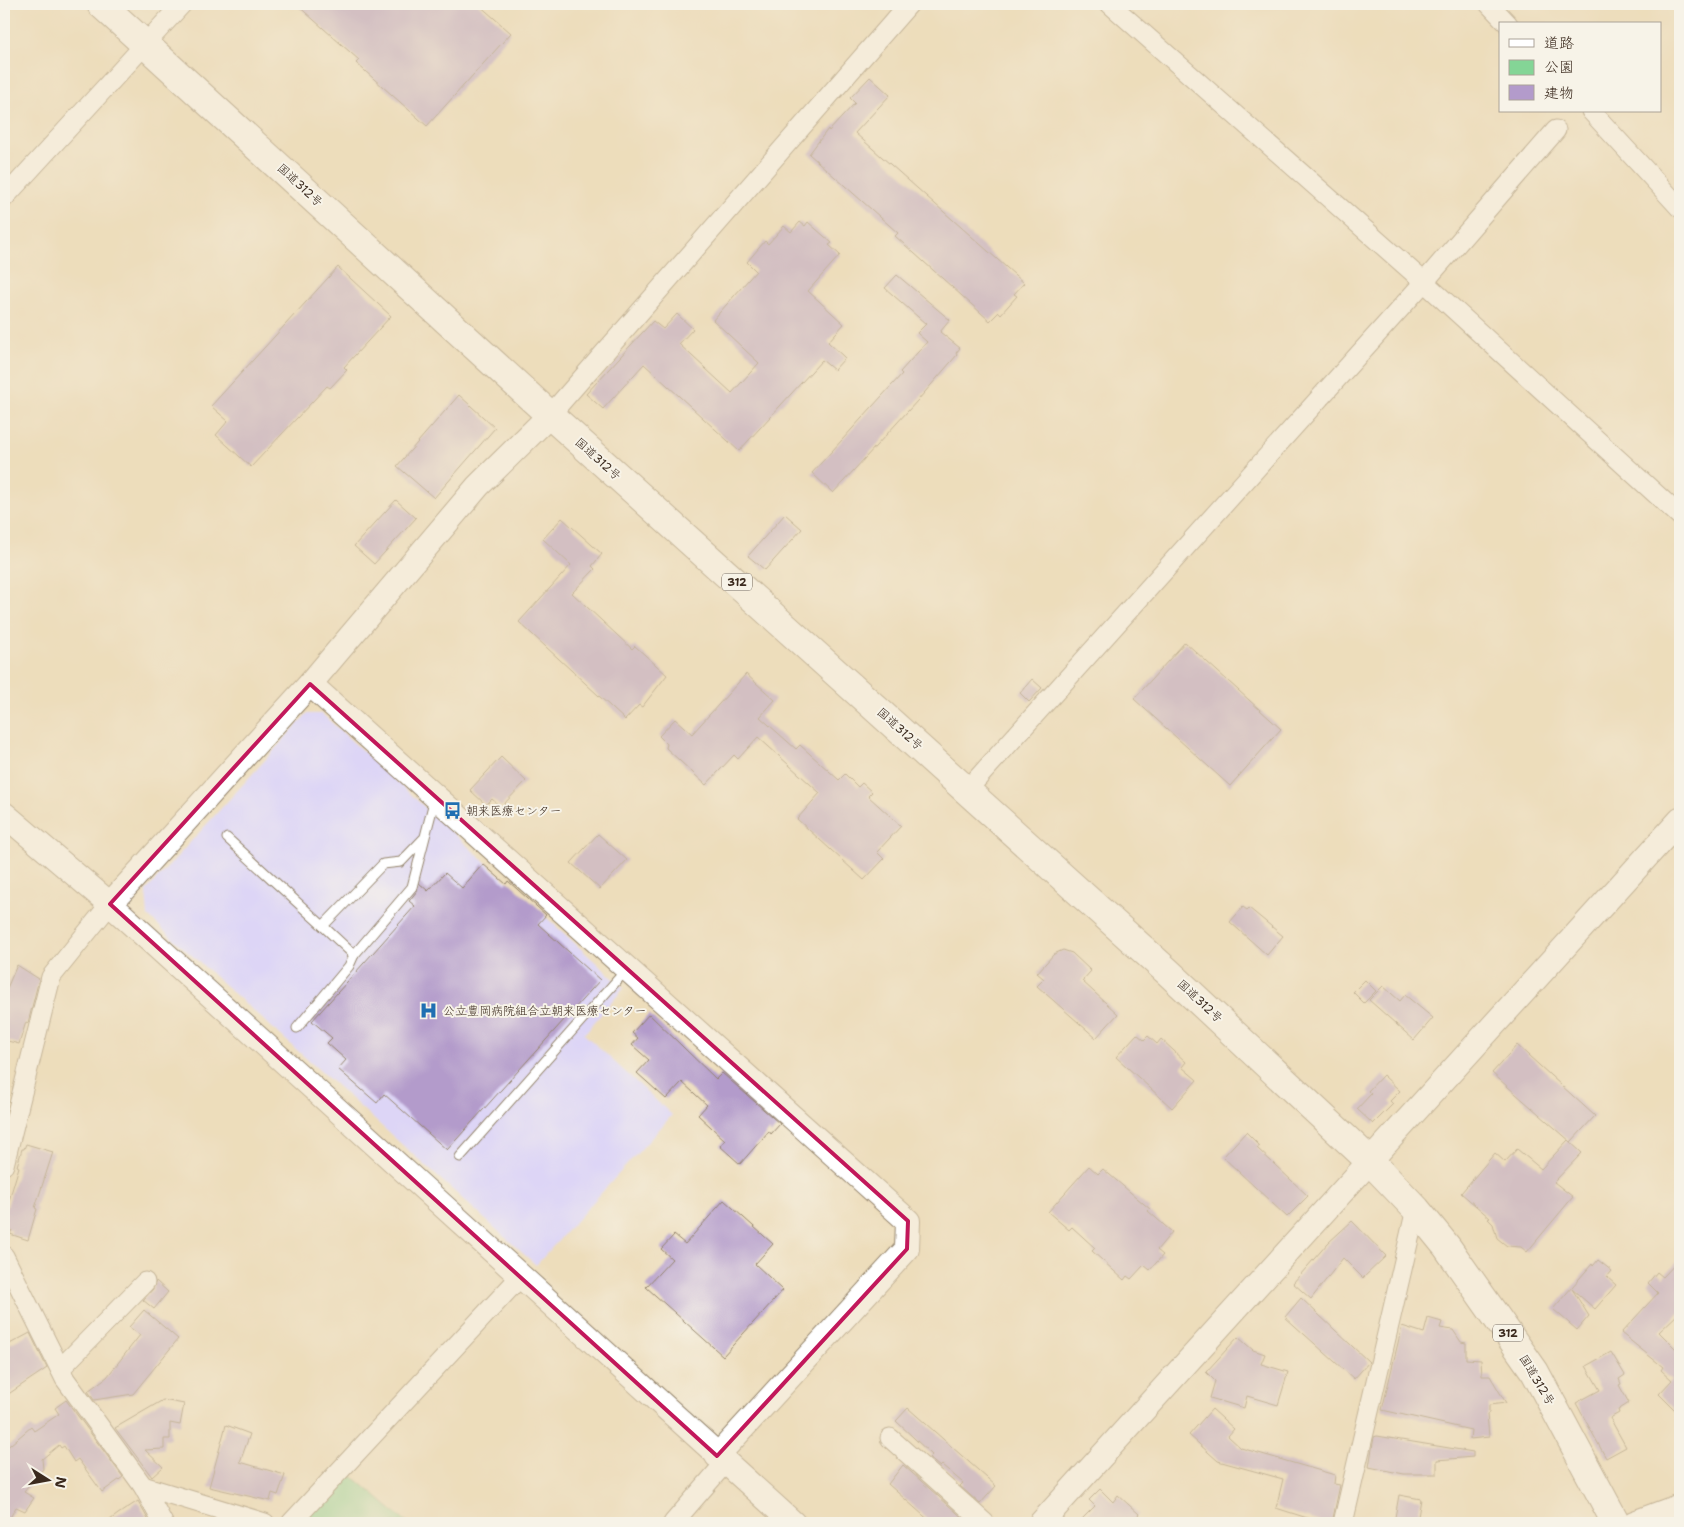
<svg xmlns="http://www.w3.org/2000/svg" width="1684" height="1527" viewBox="0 0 1684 1527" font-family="'Shantell Sans','Klee One',sans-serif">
	<rect width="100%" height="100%" fill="#f7f3e8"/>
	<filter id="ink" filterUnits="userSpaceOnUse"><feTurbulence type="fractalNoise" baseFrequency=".02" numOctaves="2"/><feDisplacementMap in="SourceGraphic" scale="10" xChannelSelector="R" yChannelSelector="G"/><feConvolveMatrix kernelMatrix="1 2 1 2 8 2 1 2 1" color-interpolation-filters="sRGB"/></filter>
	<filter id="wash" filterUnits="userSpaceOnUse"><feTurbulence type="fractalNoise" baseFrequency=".0096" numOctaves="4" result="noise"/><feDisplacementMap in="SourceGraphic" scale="20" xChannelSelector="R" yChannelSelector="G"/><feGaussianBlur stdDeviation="1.12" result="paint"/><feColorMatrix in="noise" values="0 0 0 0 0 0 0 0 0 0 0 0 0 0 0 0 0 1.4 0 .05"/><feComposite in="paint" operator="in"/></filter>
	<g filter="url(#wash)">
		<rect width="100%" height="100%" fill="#edddbb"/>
		<path fill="#ddd5f6" d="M307,714h15l302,274 -40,46 88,81 -136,150 -388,-349 -2,-25z"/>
		<path fill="#84d596" stroke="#60805a" d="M344,1469l63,54h-116z"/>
		<g id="blocks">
			<g fill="#b39bcb">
				<path d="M296,4h182l33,29 -84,93 -71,-63 3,-3z"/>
				<path d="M870,77l20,18 -35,38 169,150 -10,11 3,2 -16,18 -2,-2 -9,9 -95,-85 3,-3 -89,-79 19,-25 1,2 26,-28 -5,-5z"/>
				<path d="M800,222l5,4 3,-4 24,21 -3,2 11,10 -32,36 36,33 -16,18 17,16 -11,12 -12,-10 -83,91 -95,-87 -41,45 -17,-15 67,-73 10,8 14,-15 16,15 -14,15 53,49 27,-30 -46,-43 43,-49 -9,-9 18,-21 3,3 16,-18 7,6z"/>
				<path d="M338,267l53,49 -47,51 3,3 -17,18 -3,-2 -76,81 -35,-32 12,-14 -17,-15z"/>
				<path d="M897,275l53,45 -10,12 20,16 -4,5 1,2 -39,45 -85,93 -21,-20 90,-99 -2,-2 27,-30 -10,-9 9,-9 -41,-36z"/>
				<path d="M459,395l36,33 -61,70 -37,-32z"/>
				<path d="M396,500l20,18 -42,46 -20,-18z"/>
				<path d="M785,514l17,15 -37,41 -17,-14z"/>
				<path d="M562,518l40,36 -10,12 3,3 -23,24 60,56 3,-3 32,29 -25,32 -3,-2 -14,15 -106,-98 52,-57 -28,-26z"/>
				<path d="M1185,642l96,87 -51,57 -96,-87z"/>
				<path d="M746,674l29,26 -15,17 36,32 4,-4 39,35 6,-6 13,13 4,-4 10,9 -4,4 33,30 -24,26 7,7 -20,21 -67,-61 23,-26 -62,-56 -20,22 -4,-4 -28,30 -40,-37 1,-4 -8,-8 16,-17 17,15z"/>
				<path d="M1032,679l10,9 -13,14 -9,-9z"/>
				<path d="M501,757l25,24 -25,26 -9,-8 -6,6 -16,-15z"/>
				<path d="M598,834l29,26 -27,29 -29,-26z"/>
				<path d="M483,864l23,20 2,-3 38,34 -8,9 62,56 -153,170 -63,-56 -7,9 -39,-34 8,-9 -19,-17 5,-5 -20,-17 103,-115 -6,-5 8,-10 2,-8 9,8 17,-18 17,15z"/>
				<path d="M1243,907l4,3 2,-2 34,28 -16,19 -37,-33z"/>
				<path d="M1063,950l9,3 19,18 -9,10 36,33 -22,24 -59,-52 7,-7 -7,-6 17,-19z"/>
				<path d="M17,965l22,14 -11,44 -2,-1 -7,22 -15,-4v-45z"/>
				<path d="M1365,980l11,11 -12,12 -11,-11z"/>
				<path d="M1383,986l17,15 5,-6 28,23 -19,22 -45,-40z"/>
				<path d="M649,1014l67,65 6,-6 58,51 -9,10 -2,-3 -29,33 -20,-18 5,-6 -27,-25 9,-10 -25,-23 -16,17 -29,-26 12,-13 -17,-15 6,-7 -6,-5z"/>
				<path d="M1137,1034l7,6 4,-4 9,8 4,-5 25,23 -4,5 15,13 -25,28 -56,-51z"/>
				<path d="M1517,1045l78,71 -24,26 -79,-69z"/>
				<path d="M1383,1075l17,16 -10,10 3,3 -20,20 -16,-15 14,-15 -3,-3z"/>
				<path d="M1246,1132l14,14 -3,2 51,48 -21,21 -64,-60z"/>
				<path d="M1568,1140l14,13 -28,29 19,15 -46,55 -6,-5 -14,-1 -10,-8 -4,-14 -5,-5 2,-1 -29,-25 34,-40 10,9 12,-13 24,20z"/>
				<path d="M26,1144l27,8 -18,56 2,1 -9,31 -18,-6 2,-4 -8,-3v-10l15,-50 -2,-1 5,-17h2z"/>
				<path d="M1089,1166l9,8 5,-5 47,40 -2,2 24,21 -15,18 6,5 -13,15 -6,-5 -13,14 -4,-3 -3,4 -32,-29 3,-3 -23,-21 -3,3 -21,-18z"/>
				<path d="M724,1200l49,44 -18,20 28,26 -60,66 -77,-69 26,-28 -11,-10 13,-14 11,9z"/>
				<path d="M1352,1221l34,35 -23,22 -20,-20 -32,41 -18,-16 35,-40z"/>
				<path d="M1680,1259v53l-21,20 21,21v62l-21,-21 13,-14 -11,-10 2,-3 -42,-34 37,-40 -10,-10 9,-11 6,5z"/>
				<path d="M1598,1260l14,11 -5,6 9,8 -21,24 -23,-20 17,27 -12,14 -24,-21 39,-45 1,2z"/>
				<path d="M156,1281l12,11 -14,17 -11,-9 10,-11z"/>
				<path d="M1301,1298l68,64 -15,17 -69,-62z"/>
				<path d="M144,1310l34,29 -45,55 -39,6 -6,-9 19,-14 33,-42 -11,-8z"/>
				<path d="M1428,1318l14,4 -2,6 13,2 8,12 5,1v16l15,1 1,16h8l16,27 -17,2v8l-2,1 2,23 -19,2 1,-9 -89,-20 20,-84 22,7z"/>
				<path d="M30,1333l17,35 -43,29v-50z"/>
				<path d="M1238,1337l15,13 12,4 -4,10 27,8 -10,33 -31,-9 -3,12 -34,-10 5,-17 -9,-9z"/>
				<path d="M1611,1352l14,23 -6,4 2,5 -2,1 10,18 -11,7 1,3 -9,5 16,29 -20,11 -30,-55 24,-13 -14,-24z"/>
				<path d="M66,1400l57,77 -21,15 -24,-33 -4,3 -10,-16 -3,2 -2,-3 -17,14 1,10 -19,23 10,6 -9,13 -9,-4 -9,16h-3v-73l27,-23 3,4 25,-17 -4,-6z"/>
				<path d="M163,1400l21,4 -4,21 -10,-2v16h-6v10l-19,1 18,17 -11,10 -37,-49z"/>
				<path d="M908,1408l88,78 -16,18 -20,-18 3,-3 -21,-18 -2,2 -11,-9 3,-3 -36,-34z"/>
				<path d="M1212,1409l22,20 -6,7 13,12 94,27 -1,9 6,1 -8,38h-9l-47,-15 7,-29 -65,-18 -29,-26z"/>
				<path d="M226,1425l24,9 -10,28 45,13 -7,20 -6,-2 -2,8 -61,-14z"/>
				<path d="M1377,1436l96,16v5l-36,3v14h-33l-35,-7 5,-30z"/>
				<path d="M903,1465l62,55 -2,3h-31l-44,-39z"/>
				<path d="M1100,1489l13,13 5,-7 21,19 -8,9h-53l17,-17 -6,-6z"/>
				<path d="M1399,1495l22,4 -4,24h-23z"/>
				<path d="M138,1501l12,22h-44l12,-9z"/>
			</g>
		</g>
	</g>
	<g filter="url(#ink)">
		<use href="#blocks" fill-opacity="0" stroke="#94846c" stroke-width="1"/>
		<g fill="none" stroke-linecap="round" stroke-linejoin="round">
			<defs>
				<g id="service">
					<path d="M425,837l-24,25 -18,2 -60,62 31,29 58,-68 23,-89"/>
					<path d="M227,838l96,88"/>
					<path d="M297,1028l52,-62 5,-11"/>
					<path d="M460,1157l167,-188"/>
				</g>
				<g id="minor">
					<path d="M1110,4l314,278 256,234"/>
					<path d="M1489,4l19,20"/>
					<path d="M1591,111l89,97"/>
					<path d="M4,198l178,-194"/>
					<path d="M550,415l359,-411"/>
					<path d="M968,789l456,-507 132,-152"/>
					<path d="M4,1165l47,-188 59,-73"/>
					<path d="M4,1256l61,123 78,107 20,37"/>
					<path d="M60,1369l85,-87"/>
					<path d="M890,1438l95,85"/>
					<path d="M143,1486l122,37"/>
					<path d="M291,1523l229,-246"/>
					<path d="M673,1523l52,-60"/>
					<path d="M1343,1523l73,-314"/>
				</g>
				<g id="tertiary">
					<path d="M310,684l598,537 -1,28 -190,207"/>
					<path d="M4,814l106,90 683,619"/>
					<path d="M110,904l200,-220 168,-198 72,-71"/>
					<path d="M1041,1523l639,-703"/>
					<path d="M1634,1523l46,-17"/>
				</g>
				<path id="trunk" d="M101,4l449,411 618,557 203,190 45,47 31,38 88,125 81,151"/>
			</defs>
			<use href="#service" stroke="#94846c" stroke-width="11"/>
			<use href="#minor" stroke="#94846c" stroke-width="21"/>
			<use href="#tertiary" stroke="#94846c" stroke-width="26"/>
			<use href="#trunk" stroke="#94846c" stroke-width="30"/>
			<use href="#service" stroke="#fff" stroke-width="9"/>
			<use href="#minor" stroke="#fff" stroke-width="19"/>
			<use href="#tertiary" stroke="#fff" stroke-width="24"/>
			<use href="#trunk" stroke="#fff" stroke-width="28"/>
		</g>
	</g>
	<path d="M0 0H1684V1527H0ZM310,684l598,537 -1,28 -190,207 -607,-552z" fill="#edddbb" fill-opacity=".55" fill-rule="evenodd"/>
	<path fill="none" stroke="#c2185b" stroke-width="4" stroke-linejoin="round" d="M310,684l598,537 -1,28 -190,207 -607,-552z"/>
	<defs>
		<symbol id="bus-bare" viewBox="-9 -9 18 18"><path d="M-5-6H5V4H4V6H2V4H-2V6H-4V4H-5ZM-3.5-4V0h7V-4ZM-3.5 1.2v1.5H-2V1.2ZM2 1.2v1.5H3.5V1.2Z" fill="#1f6fb2" stroke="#f7f3e8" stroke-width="2.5" paint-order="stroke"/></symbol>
		<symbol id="hospital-bare" viewBox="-9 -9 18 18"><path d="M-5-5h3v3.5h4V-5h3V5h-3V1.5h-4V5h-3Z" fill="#1f6fb2" stroke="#f7f3e8" stroke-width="2.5" paint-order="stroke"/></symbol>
	</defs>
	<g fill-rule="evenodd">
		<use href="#bus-bare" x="440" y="798" width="25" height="25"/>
		<use href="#hospital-bare" x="416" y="998" width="25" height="25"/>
	</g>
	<g text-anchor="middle" stroke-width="4" stroke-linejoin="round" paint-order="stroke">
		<g fill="#f7f3e8" stroke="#73665b" stroke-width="1">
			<rect x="722" y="573.5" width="30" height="17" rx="4"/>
			<rect x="1493" y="1324.5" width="30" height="17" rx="4"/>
		</g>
		<g font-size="11" font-weight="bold" fill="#3b2a1e">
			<text x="737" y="586">312</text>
			<text x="1508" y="1337">312</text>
		</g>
		<g font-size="12" fill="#3b2a1e" stroke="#f7f3e8">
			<text transform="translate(300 185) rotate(43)" y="4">国道312号</text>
			<text transform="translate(598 459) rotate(42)" y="4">国道312号</text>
			<text transform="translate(900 729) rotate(42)" y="4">国道312号</text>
			<text transform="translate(1200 1001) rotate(43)" y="4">国道312号</text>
			<text transform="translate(1537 1380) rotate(59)" y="4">国道312号</text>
		</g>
		<g font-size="12" fill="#3b2a1e" stroke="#f7f3e8" text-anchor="start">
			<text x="466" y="815">朝来医療センター</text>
			<text x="443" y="1015">公立豊岡病院組合立朝来医療センター</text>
		</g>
	</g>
	<rect width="1684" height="1527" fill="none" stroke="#f7f3e8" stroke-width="20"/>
	<rect x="1499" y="22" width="162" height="90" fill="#f7f3e8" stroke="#aca397"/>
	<rect x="1509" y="39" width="25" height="8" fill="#ffffff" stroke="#aca397"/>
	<text x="1544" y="48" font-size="15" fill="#3b2a1e">道路</text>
	<rect x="1509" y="60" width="25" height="15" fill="#84d596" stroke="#aca397"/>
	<text x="1544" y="72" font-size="15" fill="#3b2a1e">公園</text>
	<rect x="1509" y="85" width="25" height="15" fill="#b39bcb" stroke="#aca397"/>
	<text x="1544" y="98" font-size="15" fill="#3b2a1e">建物</text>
	<g transform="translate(48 1480) rotate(101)" stroke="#f7f3e8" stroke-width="4" paint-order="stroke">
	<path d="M0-4L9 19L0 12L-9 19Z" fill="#3b2a1e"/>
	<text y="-8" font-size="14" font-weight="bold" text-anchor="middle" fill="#3b2a1e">N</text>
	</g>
</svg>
